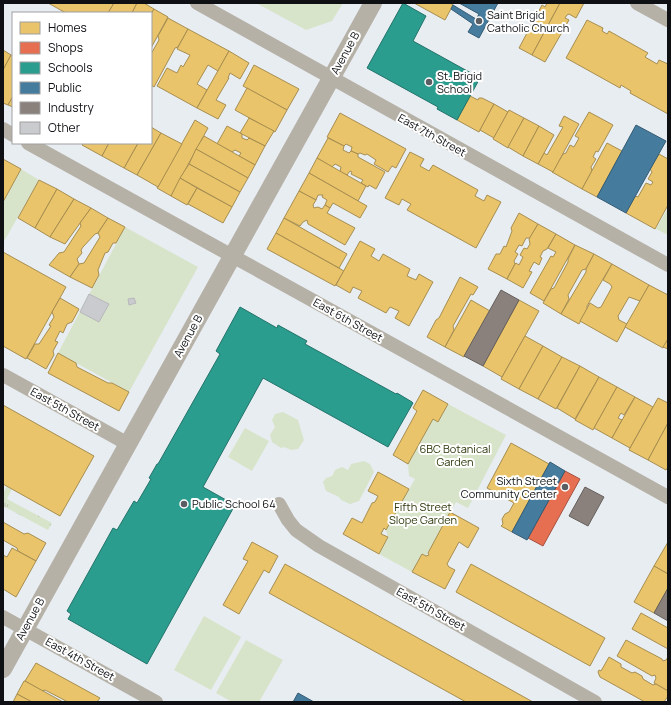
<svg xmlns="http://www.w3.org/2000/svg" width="671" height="705" viewBox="0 0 671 705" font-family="Manrope,sans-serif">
	<defs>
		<pattern id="grass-tufts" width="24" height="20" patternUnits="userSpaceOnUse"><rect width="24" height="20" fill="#d8e4ca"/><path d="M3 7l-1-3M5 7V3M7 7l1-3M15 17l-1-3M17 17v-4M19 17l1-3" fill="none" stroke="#b8c3ad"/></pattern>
	</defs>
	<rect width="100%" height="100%" fill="#e8edf2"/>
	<path fill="url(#grass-tufts)" d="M7,486l5,3 -5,10 45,24 -4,7 -45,-24v-13z"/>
	<g fill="#d8e4ca">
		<path d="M256,3h87l-11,18 -26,9z"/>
		<path d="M21,169l18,11 -36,63v-41z"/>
		<path d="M668,208v27l-12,-6z"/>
		<path d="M125,227l73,40 -69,125 -71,-39z"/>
		<path d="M448,404l58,31 -38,73 -12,-6 -30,54 -4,-2 -10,18 -33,-18 9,-16 -2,-8 29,-51 -6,-3 -1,-12 25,-45 5,3z"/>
		<path d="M283,412l15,8 6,20 -6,9 -7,1 -7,-3 -3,1 -9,-6 -2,-7 5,-8 -3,-7 3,-6z"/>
		<path d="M245,428l24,13 -17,30 -24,-14z"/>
		<path d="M364,461l6,3 4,8 -15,29 -9,3 -9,-4 -2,-3 -13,-6 -3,-9 3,-4 6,-2 3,-6 7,-3 6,3 3,-6z"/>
		<path d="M204,616l37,21 -30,53 -37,-20z"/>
		<path d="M246,640l37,20 -24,42h-27l-16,-9z"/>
	</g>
	<g fill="#e9c46a" stroke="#a78e50">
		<path d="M48,3h66l-6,10h-42z"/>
		<path d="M114,3h23l-5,10h-24z"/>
		<path d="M137,3h7l10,6 -3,5 -19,-1z"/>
		<path d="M414,3h36l3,2 -8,15z"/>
		<path d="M547,3h13l-28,52 -13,-7 23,-43 3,2z"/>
		<path d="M560,3h24l-8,15 -7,-4 -2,1 -2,3 4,2 -24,42 -13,-7z"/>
		<path d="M154,9l14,8 -17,31v-34z"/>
		<path d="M168,18l20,11 -10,18 -3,1 -21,39 -3,-2v-31l8,-14 -1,-4z"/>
		<path d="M587,20l16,8 -1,3 5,3 2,-3 39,22 -3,4 12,7 2,-4 9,4v50l-38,-21 1,-2 -10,-6 -1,3 -54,-30z"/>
		<path d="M188,29l41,22 -11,20 -10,-6 -11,19 10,6 -10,18 -40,-22 10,-18 10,5 4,-8 2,2 7,-12 -13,-6z"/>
		<path d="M3,50l8,5 -8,15z"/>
		<path d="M229,51l20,12 -9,16 -10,-6 -2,5h1l-13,22 10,5 -8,14 -21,-11z"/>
		<path d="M11,55l2,1v40l-5,9 -5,-2v-33z"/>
		<path d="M254,65l45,24 -12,21 -44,-24z"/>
		<path d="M247,88l40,22 -12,22 -40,-22z"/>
		<path d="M13,96v11l-5,-2z"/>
		<path d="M470,96l8,4 1,-2h3l12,6 -15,28 -22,-12z"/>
		<path d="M494,104l14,8 -14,26 -14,-8z"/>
		<path d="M509,110l15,8 -16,30 -15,-9z"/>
		<path d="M589,112l24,13 -15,27 -2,-1 -3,6 3,2 -5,8 1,4 -10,18 -30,-17 11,-18 3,-1 4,-8 4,2 5,-9 -4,-2z"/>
		<path d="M340,113l66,36 -10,19 -4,-2 -4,6 -14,-8 2,-4 -9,-6 -2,1 -5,-2 -2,1 -7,-3 1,-4 -6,-3 -2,2 -17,-9z"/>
		<path d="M564,116l15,8 -26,48 -15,-8 6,-11 3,2 16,-28 -4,-1z"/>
		<path d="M249,118l25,13 -9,15 -25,-13z"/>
		<path d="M524,118l15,8 -16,30 -15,-9z"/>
		<path d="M195,120l13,8 -37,68 -14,-8z"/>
		<path d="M227,126l15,8v4l5,2 2,-2 16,8 -10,19 -16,-9 2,-3 -6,-3 -3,2 -15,-8z"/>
		<path d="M539,126l15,9 -16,29 -15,-8z"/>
		<path d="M151,127l10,6 -24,42 -13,-7 14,-25h13z"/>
		<path d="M161,133l21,11 -24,43 -21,-12z"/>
		<path d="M204,136l51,29 -7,13 -52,-29z"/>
		<path d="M328,138l16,8 -1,4 6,3 2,-2 7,3v3l27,15 -9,17 -7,-4 -1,2 -7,-4 2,-3 -12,-6 1,-2 -2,-1 -3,4 -7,-3 1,-5 -6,-3 -3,3 -15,-9z"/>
		<path d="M83,143h26l-7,13 -20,-11z"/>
		<path d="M109,143h29l-14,25 -22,-12z"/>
		<path d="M607,143l15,8 -25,46 -15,-8z"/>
		<path d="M196,149l52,29 -8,14 -51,-28z"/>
		<path d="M410,152l14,7 -4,7 9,5 4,-6 45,25 -3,6 9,5 3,-6 14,7 -25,46 -69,-38 4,-6 -9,-5 -3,6 -14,-7z"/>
		<path d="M659,154l9,5v46l-13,24 -29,-16 9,-17 3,1 8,-14 5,2 2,-3 -5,-3 4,-7 -2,-3z"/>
		<path d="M317,158l49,28 -8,15 -49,-28z"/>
		<path d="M3,159l18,10 -18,33z"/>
		<path d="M189,164l51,28 -8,15 -52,-29z"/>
		<path d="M309,173l58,33 -7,12 -27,-15 -3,5 -5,-3 2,-5 -5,-3 1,-2h-5l-2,5 -17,-9z"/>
		<path d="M180,178l17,10 -10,17 -16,-9z"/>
		<path d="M39,180l18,9 -22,39 -17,-10z"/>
		<path d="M197,188l35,19 -9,16 -35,-19z"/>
		<path d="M57,189l17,10 -24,38 -15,-9z"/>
		<path d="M299,191l17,9 -3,5 1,3 4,-1 4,2 3,-4 5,3 -3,5 28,15 -10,17 -37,-21 -1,-4 -4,2 -3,4 -16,-8z"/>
		<path d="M74,199l17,9 -26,36 -15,-7z"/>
		<path d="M91,208l17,10 -10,15 -3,1 -12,13 -2,3 1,3 -5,6 2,5 -9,13 -21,-12 10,-12 5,-1 17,-26 -1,-3z"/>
		<path d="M519,213l19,11 -8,14h-4l-4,8 -3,-1 -4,7 3,2 -4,7 1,3 -8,15 -19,-10 8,-15h4l4,-8 2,1 6,-16 -1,-3z"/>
		<path d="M108,218l17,9 -9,16h-3l-5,9 -3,1 -7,17 1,5 -7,13 -22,-11 9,-13 5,-1 16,-26 -2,-4z"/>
		<path d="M284,218l63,36 -8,14 -63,-35z"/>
		<path d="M538,224l18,10 -9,15 -4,2 -3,6 2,1 -3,7 -5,-3 -5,9 3,1 -9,16 -16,-9 8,-15 1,-1 3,2 4,-8 -3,-2 4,-7 3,1 3,-5 -1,-5z"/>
		<path d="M276,233l68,38 -9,15 -68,-37z"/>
		<path d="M556,234l19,11 -31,56 -14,-8 21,-37 2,1 3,-5 -8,-4z"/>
		<path d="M360,241l15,8 -4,7 8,5 4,-7 27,15 -3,7 9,4 3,-6 14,8 -24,44 -14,-8 4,-7 -9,-4 -4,6 -28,-15 4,-7 -9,-4 -3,6 -14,-8z"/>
		<path d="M575,245l19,9 -8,15 -4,1 -14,25 1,4 -8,15 -18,-11 8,-14 3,-1 14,-26v-3z"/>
		<path d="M3,252l63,35 -40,72 -23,-13z"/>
		<path d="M594,254l18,10 -25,42v3l-8,15 -18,-10 25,-42v-3z"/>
		<path d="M612,264l37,21 -9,16 -11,-4 -11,19 1,4 8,4 -10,18 -37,-21 10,-18 8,5 3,-1 11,-20 -2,-3 -7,-4z"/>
		<path d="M460,277l18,10 -5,8 -2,-1 -18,32 1,4 -9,17 -18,-10 9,-17 3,-2z"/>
		<path d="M649,285l19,10v44l-5,9 -38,-21z"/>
		<path d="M60,298l19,11 -7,13 -5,2 -4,9 -3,-2 -5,10 3,1 -5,9 1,4 -8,14 -19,-11 8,-14h4l12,-18 -2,-1 5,-8 -2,-5z"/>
		<path d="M471,300l19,11 -26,46 -19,-10z"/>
		<path d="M519,300l20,11 -37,66 -19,-11z"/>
		<path d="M525,336l18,10 -24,43 -18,-10z"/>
		<path d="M668,339v10l-5,-2z"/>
		<path d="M543,346l19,11 -24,42 -19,-10z"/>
		<path d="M58,353l18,10 1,4 31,16h4l17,9 -10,19 -71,-38z"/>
		<path d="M562,357l18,9 -24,43 -18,-10z"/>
		<path d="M580,366l19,11 -24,42 -18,-11z"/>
		<path d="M599,377l18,10 -24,43 -18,-10z"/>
		<path d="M617,387l18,10 -11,18 -3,-2 -3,5 4,2 -10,18 -18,-10z"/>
		<path d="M423,390l25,14 -10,18 -5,-3 -25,45 -15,-9 24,-44 -4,-3z"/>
		<path d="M635,397l18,10 -23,41 -18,-10z"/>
		<path d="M658,398l10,5v20l-20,37 -19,-10z"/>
		<path d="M3,405l91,51 -34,60 -57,-32z"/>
		<path d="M668,423v44l-2,3 -18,-10z"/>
		<path d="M511,443l38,21 -37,68 -11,-6 2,-2 -1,-5 3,-5 4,-2 5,-9 -27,-15z"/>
		<path d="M378,472l31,17 -23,41 -2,-2 -3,6 7,3 -9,17 -36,-20 9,-16 10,5 10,-20 3,-1 3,-6 -10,-5z"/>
		<path d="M450,512l29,16 -11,20 -9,-6 -12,22 2,3 6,3 -10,19 -33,-17 10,-18 4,2 3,-1 -1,-2z"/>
		<path d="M3,522l21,12 4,-1 18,10 -10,18 -18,-10 -1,-3 -14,-8z"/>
		<path d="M252,542l26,14 -9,17 -5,-3 -25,44 -16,-9 25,-44 -5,-2z"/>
		<path d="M668,542v32l-14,-8z"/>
		<path d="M12,548l24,13 -20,36 -13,-8v-34l4,2z"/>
		<path d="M285,564l248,138h-67l-197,-109z"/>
		<path d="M471,564l134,74 -15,28 -134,-74z"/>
		<path d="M654,566l14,8v14l-14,25 -20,-11z"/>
		<path d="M641,613l27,15v21l-36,-20z"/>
		<path d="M626,640l36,19 1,2 3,-1 2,-3v34l-14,-8 2,-5 -1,-3 -3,1 -35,-20z"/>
		<path d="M609,657l12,7v3l11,6 3,-1 7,4 1,3 10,6 3,-1 12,7v5l-4,6h-19l-45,-25 -2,-5 1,-2 2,1z"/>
		<path d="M36,663l64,35 -3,4h-29l-23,-12 -3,1 -17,-10z"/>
		<path d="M24,681h1l38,21h-31l-15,-8z"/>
		<path d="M17,694l15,8h-19z"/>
	</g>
	<path fill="#e76f51" stroke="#a6523e" d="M565,471l15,8 -37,67 -15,-8z"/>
	<g fill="#2a9d8f" stroke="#22736a">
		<path d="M403,3l23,13 -13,25 67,37 -23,42 -20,-11 1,-2 -71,-39z"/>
		<path d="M240,307l37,21 1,-3 29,16 -2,3 91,50 1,-1 15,9 1,1 -25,44 -125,-69 -60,109 32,18 -88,159 -79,-45 3,-5 -4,-3 46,-83 4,2 17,-29 3,2 14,-24 -2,-1 8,-14h1l62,-110 -4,-3z"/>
	</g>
	<g fill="#457b9d" stroke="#345b74">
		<path d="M459,3h39l-19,35 -11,-6 5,-8 -22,-15 2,-4 23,14 3,-5z"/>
		<path d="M636,125l30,16 -40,72 -29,-16z"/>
		<path d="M550,462l15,9 -38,69 -15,-8z"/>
		<path d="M298,693l16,9h-21z"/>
	</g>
	<g fill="#8a817c" stroke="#655f5c">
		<path d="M501,290l18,10 -36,66 -19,-10z"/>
		<path d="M585,487l19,10 -16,29 -19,-10z"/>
		<path d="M668,588v33l-14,-8z"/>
	</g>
	<g fill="#cacbce" stroke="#b6b7ba">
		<path d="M89,294l20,10 -10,18 -19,-10z"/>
		<path d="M134,298l2,5 -7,2 -1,-6z"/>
	</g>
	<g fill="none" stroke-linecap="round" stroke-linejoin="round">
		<g stroke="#b6b1a7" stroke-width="14">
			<path d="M197,3l471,262"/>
			<path d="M637,3l31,17"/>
			<path d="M3,129l10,6"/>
			<path d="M28,143l640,354"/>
			<path d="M3,375l125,69"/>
			<path d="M279,504l9,16 8,10 23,16 276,156"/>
			<path d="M3,617l153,85"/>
		</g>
		<path stroke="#b6b1a7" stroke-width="18" d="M3,669l370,-666"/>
	</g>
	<g fill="#5a5d61" stroke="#fff" stroke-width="1.5">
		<circle cx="479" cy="21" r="4"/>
		<circle cx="429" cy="82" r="4"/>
		<circle cx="565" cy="487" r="4"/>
		<circle cx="184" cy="504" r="4"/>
	</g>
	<g text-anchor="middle" stroke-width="4" stroke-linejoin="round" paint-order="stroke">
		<g font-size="11" fill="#0e1013" stroke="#fff" text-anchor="start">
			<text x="487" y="19">Saint Brigid<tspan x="487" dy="13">Catholic Church</tspan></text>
			<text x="437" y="80">St. Brigid<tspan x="437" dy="13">School</tspan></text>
			<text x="557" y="485" text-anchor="end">Sixth Street<tspan x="557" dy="13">Community Center</tspan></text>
			<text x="192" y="508">Public School 64</text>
		</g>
		<g font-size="11" fill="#0e1013" stroke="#fff">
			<text transform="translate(345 53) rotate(-61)" y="4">Avenue B</text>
			<text transform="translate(432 135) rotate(29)" y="4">East 7th Street</text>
			<text transform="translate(348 320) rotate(29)" y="4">East 6th Street</text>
			<text transform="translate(188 336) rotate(-61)" y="4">Avenue B</text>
			<text transform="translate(65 409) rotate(29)" y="4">East 5th Street</text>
			<text transform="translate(431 609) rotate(29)" y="4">East 5th Street</text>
			<text transform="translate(30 619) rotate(-61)" y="4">Avenue B</text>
			<text transform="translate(80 659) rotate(29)" y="4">East 4th Street</text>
		</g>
		<g font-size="11" fill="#2d390c" stroke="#fff">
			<text x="455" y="453">6BC Botanical<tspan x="455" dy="13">Garden</tspan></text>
			<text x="423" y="511">Fifth Street<tspan x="423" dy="13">Slope Garden</tspan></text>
		</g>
	</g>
	<rect width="671" height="705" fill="none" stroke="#0e1013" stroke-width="8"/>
	<rect x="12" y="12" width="140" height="132" fill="#ffffff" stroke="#9f9fa1"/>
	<rect x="20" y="22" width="20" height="12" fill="#e9c46a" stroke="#9f9fa1"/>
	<text x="48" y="32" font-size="12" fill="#0e1013">Homes</text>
	<rect x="20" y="42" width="20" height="12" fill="#e76f51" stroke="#9f9fa1"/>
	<text x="48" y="52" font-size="12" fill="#0e1013">Shops</text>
	<rect x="20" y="62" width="20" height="12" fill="#2a9d8f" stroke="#9f9fa1"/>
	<text x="48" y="72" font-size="12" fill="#0e1013">Schools</text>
	<rect x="20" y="82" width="20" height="12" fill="#457b9d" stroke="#9f9fa1"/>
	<text x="48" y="92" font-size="12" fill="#0e1013">Public</text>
	<rect x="20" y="102" width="20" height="12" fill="#8a817c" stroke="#9f9fa1"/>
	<text x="48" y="112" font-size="12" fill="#0e1013">Industry</text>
	<rect x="20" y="122" width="20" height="12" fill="#cacbce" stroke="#9f9fa1"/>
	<text x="48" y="132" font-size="12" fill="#0e1013">Other</text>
</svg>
